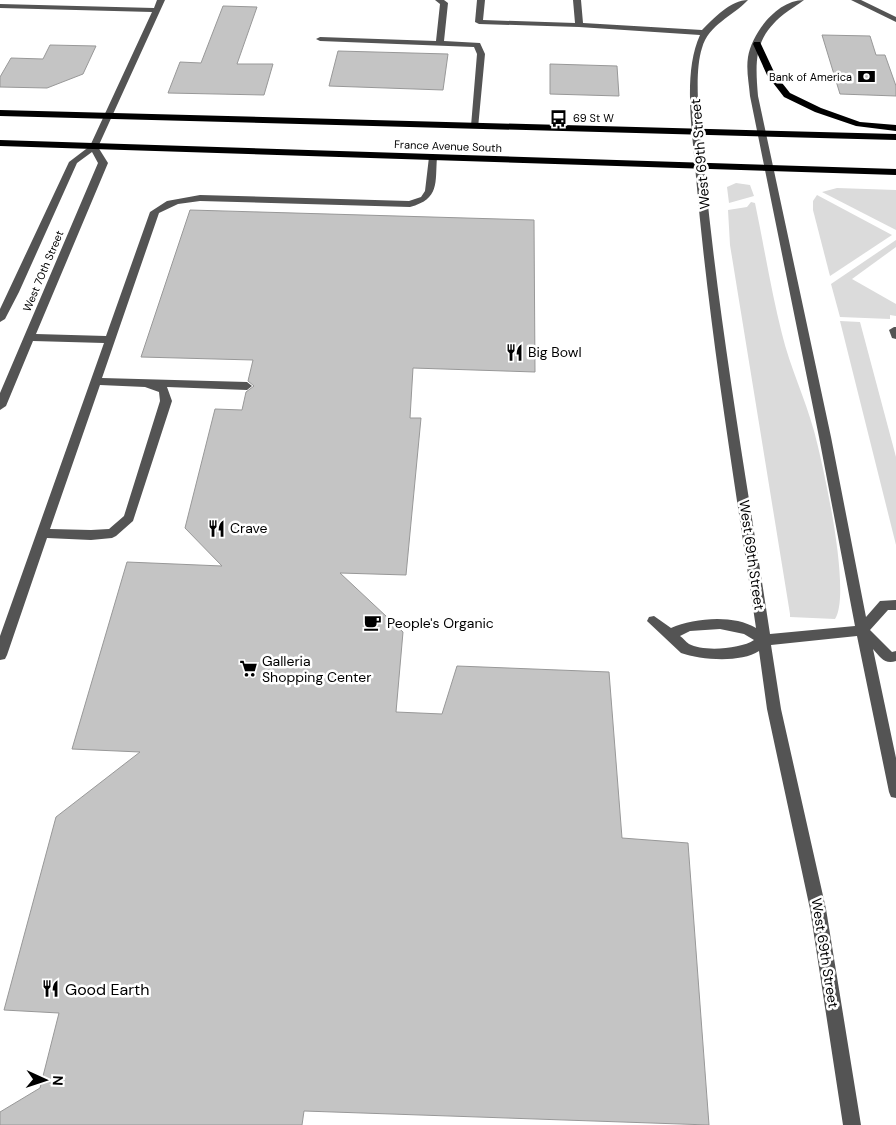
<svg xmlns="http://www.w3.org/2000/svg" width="896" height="1125" viewBox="0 0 896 1125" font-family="'DM Sans',sans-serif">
	<rect width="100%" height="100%" fill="#fff"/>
	<g fill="#dbdbdb">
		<path d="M736,183l14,2 4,11 -25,7 -2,-16z"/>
		<path d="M837,188l59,2v40l-74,-38z"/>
		<path d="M817,195l75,40 -62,41 -17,-66v-9z"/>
		<path d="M751,202l4,1c9,43 16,87 27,131 8,33 23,64 32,97 9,33 38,162 21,188l-45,-2v-3l-60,-369 -2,-35 19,-3z"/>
		<path d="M896,240v7l-44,32 44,25v12l-6,-1v4l-50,-2 -9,-33z"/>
		<path d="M840,321l20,1 36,135v88z"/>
	</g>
	<g fill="#c4c4c4" stroke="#989898">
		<path d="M223,6l34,1 -20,57h36l-9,31 -96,-2 12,-31 21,1z"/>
		<path d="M822,35l48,1 6,19h9l11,31v10l-56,-2z"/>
		<path d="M50,45l46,1 -13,28 -36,14 -47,-1v-10l11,-19 32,1z"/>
		<path d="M338,51l110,3 -5,36 -114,-4z"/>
		<path d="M550,64l67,2 2,30 -69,-2z"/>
		<path d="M190,210l344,10 1,152 -122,-4 -3,50h11l-15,157 -66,-2 63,59 -7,80 46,2 15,-48 152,6 13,166 66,5 21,282 -405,-14 -2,14h-302v-13l40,-24 19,-75 -55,-3 52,-193 84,-65 -68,-3 55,-187 95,4 -37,-38 30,-119 27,1 4,-18 8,-6 -6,-5 5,-21 -112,-3z"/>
	</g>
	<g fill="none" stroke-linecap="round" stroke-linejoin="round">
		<g fill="#545454" fill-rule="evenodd">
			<path d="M157,0h8l-67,147 10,16 -72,171 70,2 44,-124 17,-11 33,-6 209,6 12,-4 4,-6 4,-34 4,-3 4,3c-2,26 3,42 -27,50l-210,-6 -22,3 -19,9 -57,165 145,4 5,4 -5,4 -80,-3 5,14 -39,120 -17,15 -4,2 -21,2 -44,-2 -40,117 -2,4 -5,1v-24l104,-293 -71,-2 -27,65 -6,4v-17l98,-230 -6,-11 -15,11 -58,129 -14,27 -5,3v-13l69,-147 21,-16 62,-134 -152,-4v-4l154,4zM100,385l45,2 14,5 1,9 -36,115 -15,13 -18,1 -41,-1z"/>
			<path d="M435,0h9l4,3 -4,38 36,2 5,11 -7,74 -7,-2 6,-72 -3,-7 -154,-6 -4,-2 4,-2 116,4 4,-37z"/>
			<path d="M477,0h8l-2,20 92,3 -2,-23h8l2,23 119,7c12,-12 29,-30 46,-30 -16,17 -39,24 -46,48 -10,31 0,94 3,128 15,154 42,306 65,458l85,-8 -36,-189 -69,-341c-1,-13 -4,-26 -2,-39 4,-24 29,-57 56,-57 -6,5 -14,9 -20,14 -30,24 -29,46 -26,82l73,341 35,180 14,-16 16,-1v10h-8l-18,20 22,22 4,-1v10c-11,4 -16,-4 -23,-12l23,109v40l-5,-1 -2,-5 -32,-156 -86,9 10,64 45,200 35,216h-18l-33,-216 -43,-200 -8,-58c-18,12 -58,9 -78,2l-34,-32 2,-4 5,-1 17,12c23,-10 62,-14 85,0 -22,-150 -47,-300 -60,-451 -3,-42 -14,-103 4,-142l-121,-8 -100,-3 -4,-2zM720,629l24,5 10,6c-13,9 -51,12 -65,4 -3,-2 -6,-6 -9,-8l10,-5z"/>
			<path d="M851,0h10l35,17v5z"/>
			<path d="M894,327h2v12l-4,-1 -3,-8z"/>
		</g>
		<g fill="#000" fill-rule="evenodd">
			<path d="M754,42h6l15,32 15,19 31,15 39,14 36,3v6l-40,-5 -41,-14 -31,-15 -17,-22 -14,-31z"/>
			<path d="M0,110l896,24v6l-896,-24z"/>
			<path d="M0,140l896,29v6l-896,-29z"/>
		</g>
	</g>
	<defs>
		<symbol id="bank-bare" viewBox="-9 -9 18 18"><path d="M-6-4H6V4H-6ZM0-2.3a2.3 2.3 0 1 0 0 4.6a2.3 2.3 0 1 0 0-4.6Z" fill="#000" stroke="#fff" stroke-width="2.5" paint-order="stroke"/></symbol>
		<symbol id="bus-bare" viewBox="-9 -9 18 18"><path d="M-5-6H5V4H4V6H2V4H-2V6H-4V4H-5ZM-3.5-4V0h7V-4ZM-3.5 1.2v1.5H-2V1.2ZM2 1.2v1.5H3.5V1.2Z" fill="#000" stroke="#fff" stroke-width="2.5" paint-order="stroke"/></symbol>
		<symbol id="restaurant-bare" viewBox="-9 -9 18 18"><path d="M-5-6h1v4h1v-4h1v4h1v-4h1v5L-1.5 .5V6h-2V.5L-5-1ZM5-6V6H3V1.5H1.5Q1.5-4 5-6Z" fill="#000" stroke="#fff" stroke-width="2.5" paint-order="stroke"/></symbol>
		<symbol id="cafe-bare" viewBox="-9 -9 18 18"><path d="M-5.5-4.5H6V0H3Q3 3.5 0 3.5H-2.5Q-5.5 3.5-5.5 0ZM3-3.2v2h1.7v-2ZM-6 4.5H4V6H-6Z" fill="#000" stroke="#fff" stroke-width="2.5" paint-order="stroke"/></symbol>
		<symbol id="supermarket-bare" viewBox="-9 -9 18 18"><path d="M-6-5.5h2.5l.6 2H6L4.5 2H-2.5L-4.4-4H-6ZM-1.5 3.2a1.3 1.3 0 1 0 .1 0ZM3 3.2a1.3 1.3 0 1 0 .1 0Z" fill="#000" stroke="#fff" stroke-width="2.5" paint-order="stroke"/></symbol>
	</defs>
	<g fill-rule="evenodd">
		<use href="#bank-bare" x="854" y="64" width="25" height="25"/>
		<use href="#bus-bare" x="546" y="106" width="25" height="25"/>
		<use href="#restaurant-bare" x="502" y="340" width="25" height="25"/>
		<use href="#restaurant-bare" x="204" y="516" width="25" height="25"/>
		<use href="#cafe-bare" x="360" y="610" width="25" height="25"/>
		<use href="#supermarket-bare" x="236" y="656" width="25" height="25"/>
		<use href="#restaurant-bare" x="38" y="976" width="25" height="25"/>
	</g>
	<g text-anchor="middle" stroke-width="5" stroke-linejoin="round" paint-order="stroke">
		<g font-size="11" fill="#000" stroke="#fff" text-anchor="end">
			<text x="852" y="81">Bank of America</text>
			<text x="573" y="122" text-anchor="start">69 St W</text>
		</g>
		<g font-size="11" fill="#000" stroke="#fff">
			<text transform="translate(448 146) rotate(2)" y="4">France Avenue South</text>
			<text transform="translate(43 271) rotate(-67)" y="4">West 70th Street</text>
		</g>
		<g font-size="14" fill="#000" stroke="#fff">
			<text transform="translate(700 154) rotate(-95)" y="5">West 69th Street</text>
			<text transform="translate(752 555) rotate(82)" y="5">West 69th Street</text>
			<text transform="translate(825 953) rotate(81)" y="5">West 69th Street</text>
		</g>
		<g font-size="14" fill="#000" stroke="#fff" text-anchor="start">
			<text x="528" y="357">Big Bowl</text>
			<text x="230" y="533">Crave</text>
			<text x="387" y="628">People's Organic</text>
			<text x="262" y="666">Galleria<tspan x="262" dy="16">Shopping Center</tspan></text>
		</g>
		<g font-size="16" fill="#000" stroke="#fff" text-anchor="start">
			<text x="65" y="995">Good Earth</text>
		</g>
	</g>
	<g transform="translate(45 1080) rotate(93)" stroke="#ffffff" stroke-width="4" paint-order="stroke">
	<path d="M0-4L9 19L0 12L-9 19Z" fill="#000000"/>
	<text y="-8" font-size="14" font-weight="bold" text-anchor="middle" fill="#000000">N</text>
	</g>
</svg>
